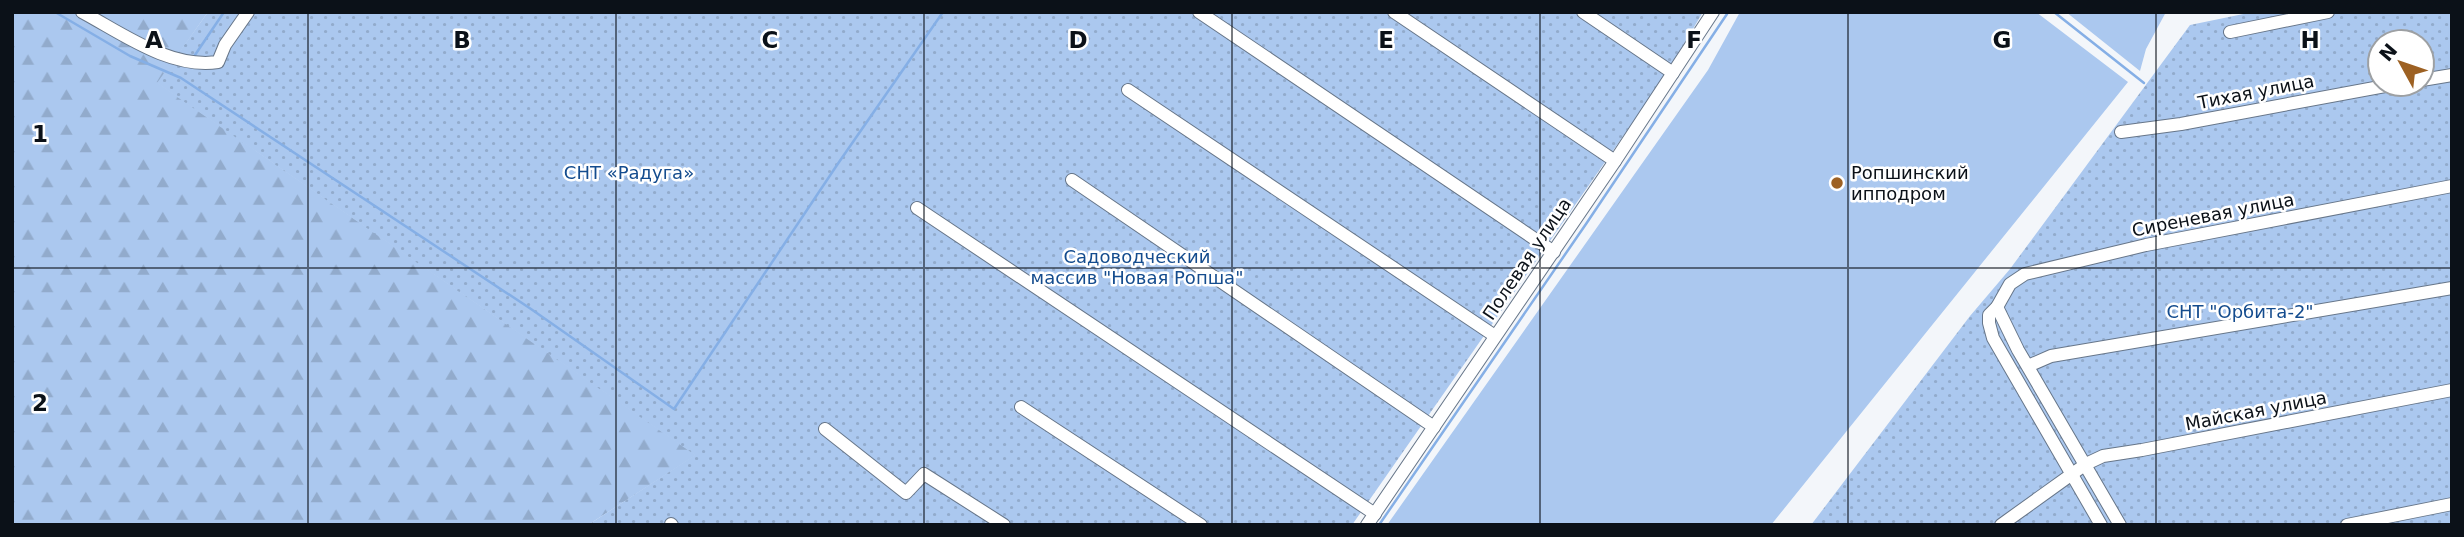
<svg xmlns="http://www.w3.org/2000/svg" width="2464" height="537" viewBox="0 0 2464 537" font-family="'DejaVu Sans',sans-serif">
	<defs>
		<pattern id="forest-firs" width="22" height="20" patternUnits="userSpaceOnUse" patternTransform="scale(1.75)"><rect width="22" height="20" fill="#abc8ef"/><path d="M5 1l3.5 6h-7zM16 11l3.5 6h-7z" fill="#92abcc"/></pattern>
		<pattern id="park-dots" width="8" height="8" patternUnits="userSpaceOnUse" patternTransform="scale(1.75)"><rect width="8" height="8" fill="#abc8ef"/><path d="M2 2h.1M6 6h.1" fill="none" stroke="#92abcc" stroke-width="1.8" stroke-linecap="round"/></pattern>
	</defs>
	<rect width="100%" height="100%" fill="#f3f6fa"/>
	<g fill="#abc8ef">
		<path d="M1740,12h296l92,70 -357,443h-384l321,-455z"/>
		<path d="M2066,12h100l-20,37 -6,22z"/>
	</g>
	<path fill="url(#forest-firs)" d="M12,12h196l-50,71 538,372 -108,70h-576z"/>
	<g fill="url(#park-dots)" fill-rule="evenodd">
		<path d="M208,12h1495l-38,64 -313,449h-764l107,-70 -538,-372z"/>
		<path d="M2253,12h199v513h-641l159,-209 40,-47 180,-244zM2380,42h42v42h-42z"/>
	</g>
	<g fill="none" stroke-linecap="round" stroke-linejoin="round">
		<g stroke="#85afe6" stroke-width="2.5">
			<path d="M55,12l75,44 51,22 350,231 143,100 163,-244 106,-153"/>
			<path d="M2054,12l90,71"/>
			<path d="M195,55l29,-43"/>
			<path d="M1379,525l207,-301 141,-210"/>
		</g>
		<defs>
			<g id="minor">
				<path d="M82,12c41,22 88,57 136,50l7,-17 23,-33"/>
				<path d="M1199,12l355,240"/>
				<path d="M1394,12l221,149"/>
				<path d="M1583,12l90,61"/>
				<path d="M2230,32l98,-20"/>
				<path d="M2422,80l30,-5"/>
				<path d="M1128,90l367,246"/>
				<path d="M2121,132l60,-8 215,-40"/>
				<path d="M1072,180l362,247"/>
				<path d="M917,208l458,306"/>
				<path d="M1997,307l21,43 102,175"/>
				<path d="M2028,366l23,-10 401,-68"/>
				<path d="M1021,407l180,118"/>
				<path d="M825,429l81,64 18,-19 80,51"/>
				<path d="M671,524l1,1"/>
				<path d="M1367,525l248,-364 98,-149"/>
				<path d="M2001,525l85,-61 17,-8 39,-6 310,-60"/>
				<path d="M2101,525l-108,-187 -4,-15v-8l8,-8 13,-23 15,-10 121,-29 306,-59"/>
				<path d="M2347,525l105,-21"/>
			</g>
		</defs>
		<use href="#minor" stroke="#677689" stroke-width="14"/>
		<use href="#minor" stroke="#fff" stroke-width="12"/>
	</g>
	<path fill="none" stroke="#0b1118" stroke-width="2" stroke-opacity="0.55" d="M308,12v513M616,12v513M924,12v513M1232,12v513M1540,12v513M1848,12v513M2156,12v513M12,268h2440"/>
	<circle fill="#9d6123" stroke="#fff" stroke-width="2.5" cx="1837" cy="183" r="7"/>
	<g text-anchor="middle" stroke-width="5" stroke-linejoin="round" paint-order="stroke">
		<g font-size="18" fill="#0b1118" stroke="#fff">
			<text transform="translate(2256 92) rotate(-11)" y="6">Тихая улица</text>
			<text transform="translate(2213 215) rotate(-11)" y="6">Сиреневая улица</text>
			<text transform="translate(1527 259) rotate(-56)" y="6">Полевая улица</text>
			<text transform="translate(2256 411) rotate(-11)" y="6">Майская улица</text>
		</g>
		<g font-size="18" fill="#144c8e" stroke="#fff">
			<text x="629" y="179">СНТ «Радуга»</text>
			<text x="1137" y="263">Садоводческий<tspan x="1137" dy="21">массив "Новая Ропша"</tspan></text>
			<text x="2240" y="318">СНТ "Орбита-2"</text>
		</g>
		<g font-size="18" fill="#0b1118" stroke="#fff" text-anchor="start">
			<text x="1851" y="179">Ропшинский<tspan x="1851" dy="21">ипподром</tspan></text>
		</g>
	</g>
	<g font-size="23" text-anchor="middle" font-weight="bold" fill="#0b1118" stroke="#fff" stroke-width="5" stroke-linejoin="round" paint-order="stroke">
		<text x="154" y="48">A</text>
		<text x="462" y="48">B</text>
		<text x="770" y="48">C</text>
		<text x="1078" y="48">D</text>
		<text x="1386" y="48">E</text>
		<text x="1694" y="48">F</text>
		<text x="2002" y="48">G</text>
		<text x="2310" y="48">H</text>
		<text x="40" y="142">1</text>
		<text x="40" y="411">2</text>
	</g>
	<rect width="2464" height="537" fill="none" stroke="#0b1118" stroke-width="28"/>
	<g transform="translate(2401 63) rotate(310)"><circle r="33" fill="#ffffff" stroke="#9da0a3" stroke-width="2"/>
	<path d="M0-5L12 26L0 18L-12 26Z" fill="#9d6123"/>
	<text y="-10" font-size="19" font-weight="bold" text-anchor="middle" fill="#0b1118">N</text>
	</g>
</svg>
